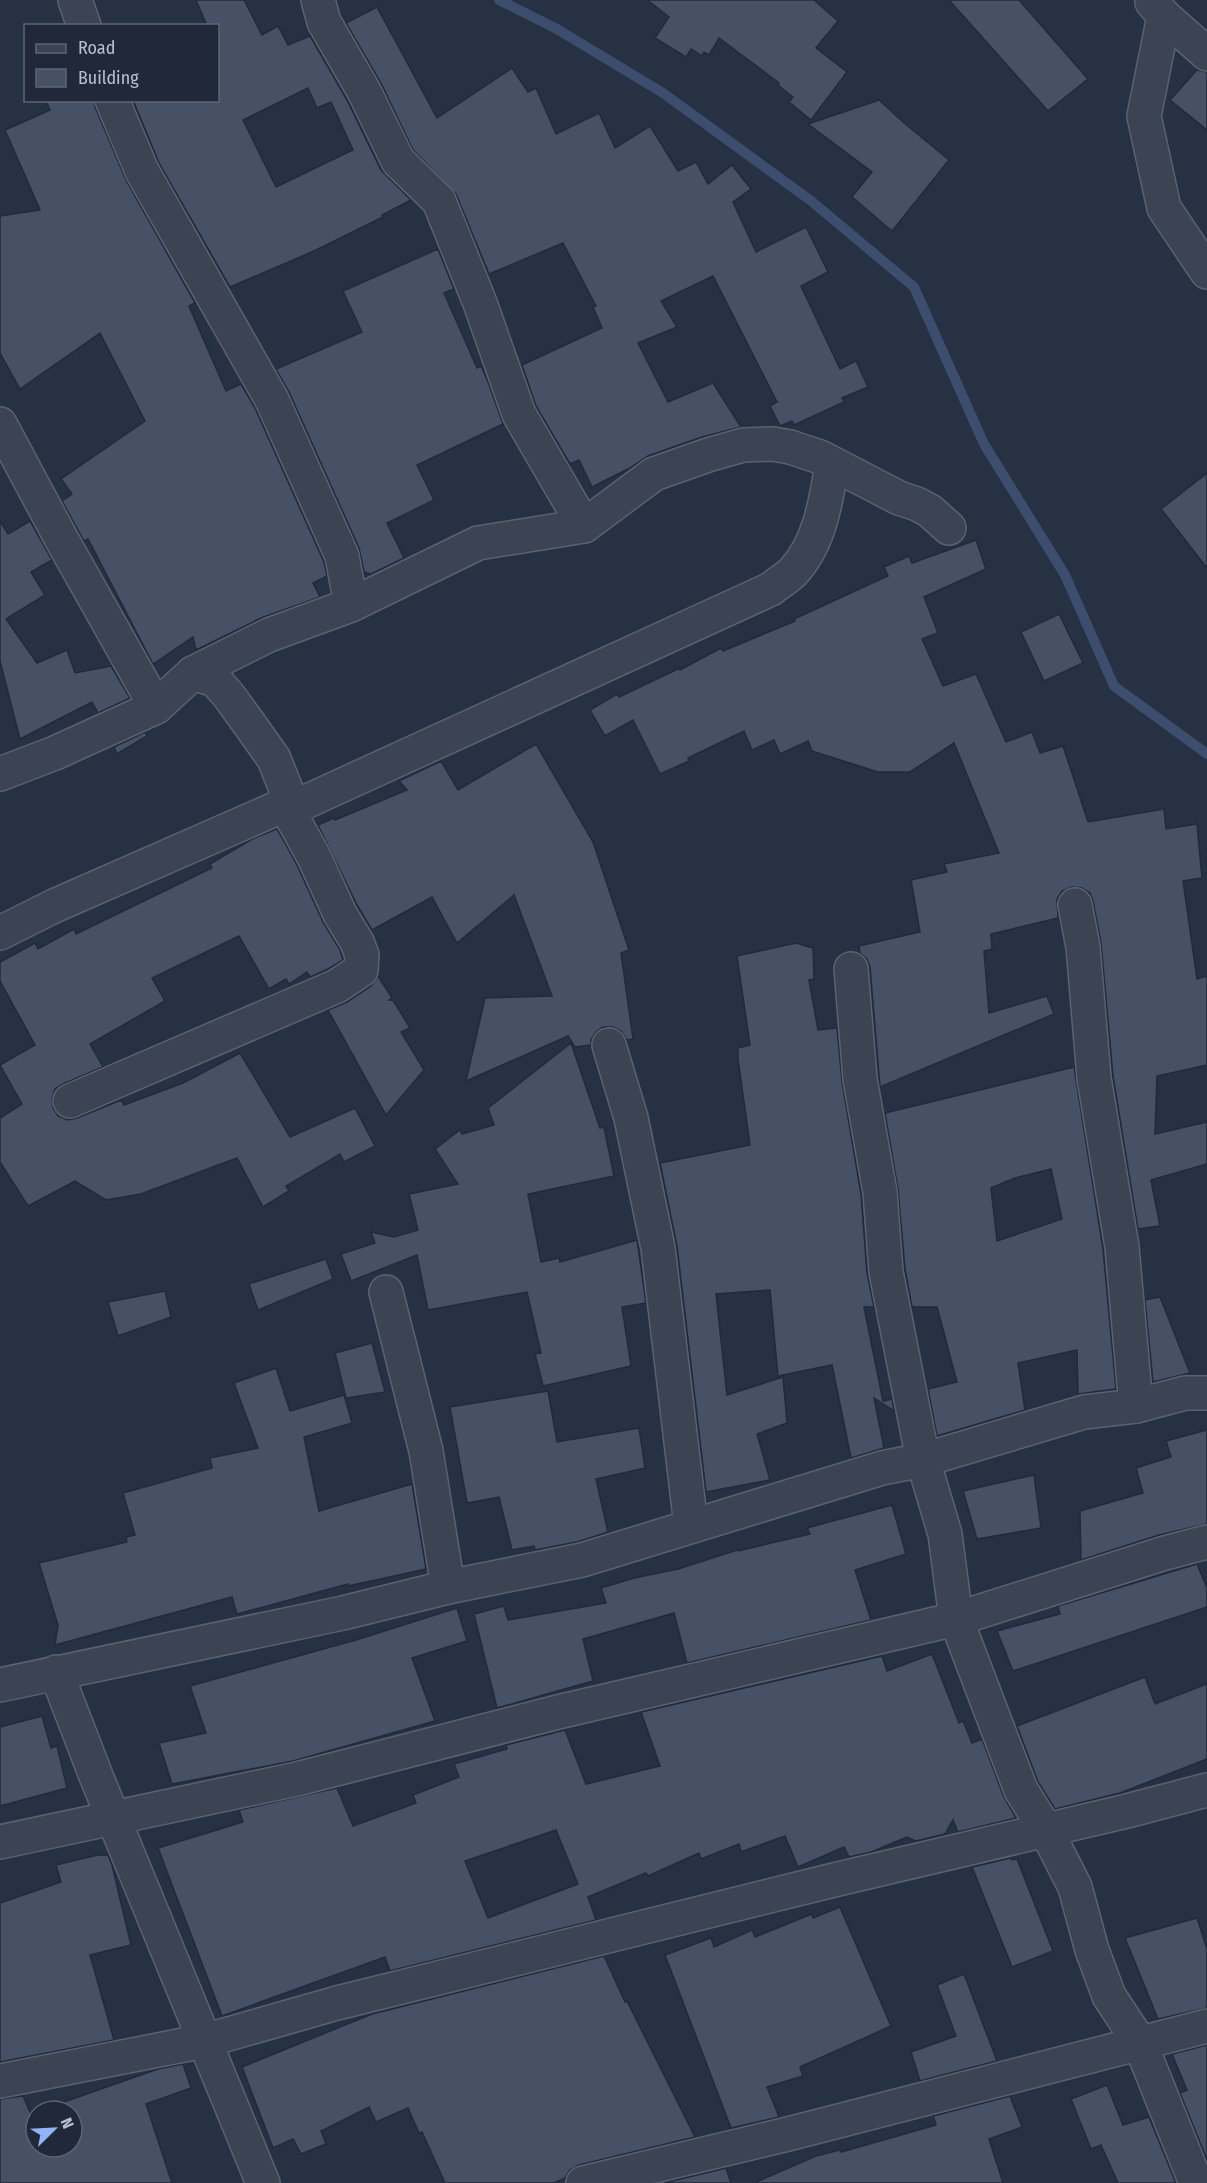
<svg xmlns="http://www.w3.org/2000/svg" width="1207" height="2183" viewBox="0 0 1207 2183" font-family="'Fira Sans Condensed',sans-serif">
	<rect width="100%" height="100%" fill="#273144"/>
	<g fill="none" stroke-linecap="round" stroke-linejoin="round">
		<path stroke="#3d4d6d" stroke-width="10" d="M499,0l58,29 106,64 147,107 104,87 70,157 81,131 49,111 93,68"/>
	</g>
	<g fill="#465166" stroke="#222a3b" stroke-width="1.5" fill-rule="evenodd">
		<path d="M196,0h48l18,35 16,-9 10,19 22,-9 38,66 33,68 30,30 -29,15 1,2 -69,34 -84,36 -71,-124 -26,-63h85v-74h-11zM308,88l9,20 14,-6 22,48 -77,37 -33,-67z"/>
		<path d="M647,0h167l24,21 -22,27 31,24 -36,48 -22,-18 4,-5 -15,-12 1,-2 -60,-45 -10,17 -5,-3 -2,4 -11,-7 -5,8 -31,-19 14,-21z"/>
		<path d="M949,0h70l69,79 -40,32z"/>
		<path d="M377,7l60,111 75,-50 16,24 8,-4 20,46 43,-21 16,35 35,-22 28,45 18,-9 12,22 24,-19 19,24 -18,13 23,50 50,-25 22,45 -27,14 39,83 16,-8 12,26 -26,11 2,4 -50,23 -2,-4 -12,5 -10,-20 7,-4 -64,-126 -52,25 16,26 -39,16 30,59 45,-19 28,44 -39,10 -54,19 -18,12 -38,19 -13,-27 -9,4 -34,-58 -14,-41 80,-37 -9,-21 3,-1 -33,-63 -74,31 -33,-80 -43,-44 -31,-65 -36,-62z"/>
		<path d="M1197,70l10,2v58l-37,-30z"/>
		<path d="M46,100h48l1,7 31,73 69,123 -6,3 37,85 15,-7 14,24 69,154 3,14 -14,7 7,14 -59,21 -65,32 -3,-13 -40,27 -65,-125 -4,2 -22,-40 10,-7 -11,-15 84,-58 -45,-88 -80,56 -20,-36v-137l40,-6 -35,-80 45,-20z"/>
		<path d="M879,100l24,22 46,38 -57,71 -40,-34 20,-25 -64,-48z"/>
		<path d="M438,249l16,40 -10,4 33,75 4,-2 7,16 15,42 -86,41 17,35 -47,23 17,35 -33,16 -7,-2 -5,-24 -70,-156 -13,-23 86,-37 -19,-41z"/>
		<path d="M1207,473v95l-46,-59z"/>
		<path d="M0,521l8,13 22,-13 22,39 -21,12 14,23 -39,24 31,44 30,-13 8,23 36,-7 19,32 -32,15 -6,-11 -72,37 -20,-78z"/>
		<path d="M976,540l10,29 -62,28 14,36 -16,6 21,47 33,-12 30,68 26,-10 8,21 23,-7 25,76 76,-13 2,20 31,-5 5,54 -19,3 14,98 10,-3v89l-50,11 -2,58 52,-12v42l-56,16 9,46 -22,3 -25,-153 -12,-133 -8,-42 -3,-8 -8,-5 -10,-1 -10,4 -5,8 1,19 -67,16 1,15 -8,2 5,62 58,-17 7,18 -174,73 -10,-120 -3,-8 -7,-6 -1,-7 61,-14 -9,-52 36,-8 -3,-8 55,-11 -45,-110 -44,29h-32l-66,-21 -4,-10 -28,13 -6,-14 -22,10 -8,-19 -56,27 1,3 -29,13 -27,-54 -28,16 -15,-26 27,-16 2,3 61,-29v2l41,-22 2,3 72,-30 -1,-2 94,-43 -4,-9 25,-11 3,7z"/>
		<path d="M1059,614l24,49 -39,18 -23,-49z"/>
		<path d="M145,732l2,4 -30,18 -3,-7z"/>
		<path d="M536,744l57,98 36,108 -8,3 12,86 -6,1 -6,-9 -8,-4h-10l-7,5 -5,8v5l-16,2 -7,-11 -102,45 19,-83 67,-2 -38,-101 -57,48 -25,-46 -60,33 -15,-25 -39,-80 16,-7 1,2 72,-30 -8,-9 42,-20 17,29z"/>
		<path d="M277,829l20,36 26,57 17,28 3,10 -15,9 -18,8 -3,-5 -18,12 -3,-5 -17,10 -30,-53 -87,42 13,23 -75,43 13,23 -40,17 -8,5 -3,9 1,10 5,8 10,4 9,-2 44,-18 3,5 59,-22 57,-30 50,84 65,-29 20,38 -31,16 -4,-8 -54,32 3,5 -26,16 -26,-49 -96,36 -35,6 -31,-19 -47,25 -28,-44v-44l22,-14 -22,-39 35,-20 -35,-64v-19l35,-19 3,6 36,-20 2,5 136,-66 -2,-4 5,-3 37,-22z"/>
		<path d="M796,943l17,5 1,31 -5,1 9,50 19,-2 5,54 19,112 6,79 7,34h-10l19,94 9,-2 2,12 -20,-13 10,50 -33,10 -19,-93 -54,11 -8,-86 -54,4 11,101 56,-18 4,46 -30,11 13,46 -64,12 -29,-246 -17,-83 90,-18 -12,-86v-11l12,-3 -13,-89z"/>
		<path d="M378,976l14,22 -3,2h4l17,28 -9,4 23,38 -38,45 -58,-105 19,-8 24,-16z"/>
		<path d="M571,1043l29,85 4,-1 10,49 -86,18 13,68 18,-4 1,4 77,-22 9,63 -24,4 9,59 -88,20 -8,-32 6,-1 -14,-61 -99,18 -11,-55 -66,26 -10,-27 34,-11 -4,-11 23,5 24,-7 -9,-36 49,-10 -23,-35 25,-19 2,4 32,-9 -6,-17z"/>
		<path d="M1074,1067l29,182 13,140 -38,5 -1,-44 -59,13 7,47 -88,26 -9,-47 29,-7 -20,-75h-25l-7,-38 -7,-80 -13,-76zM1051,1169l11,50 -65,22 -6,-53 24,-10z"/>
		<path d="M326,1259l7,20 -75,31 -9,-26z"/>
		<path d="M165,1291l6,26 -53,19 -10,-34z"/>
		<path d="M1160,1297l30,76 -37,9 -8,-82z"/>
		<path d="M372,1343l13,49 -39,6 -11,-45z"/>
		<path d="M276,1368l14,43 54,-16 8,28 -48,14 15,74 93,-27 14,85 -78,17v-2l-111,30 -5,-17 -177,48 3,-20 -19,-62 88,-21 -1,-5 9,-2 -12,-42 89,-25 -2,-10 48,-10 -24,-65z"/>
		<path d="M548,1391l9,51 82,-14 6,40 -49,11 12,53 -31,10 -42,8 -1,-4 -22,4 -13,-53 -32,6 -17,-96z"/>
		<path d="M1207,1430v94l-48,11 -78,25 -1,-49 63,-18 -7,-25 35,-11 -5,-16z"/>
		<path d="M1034,1475l7,53 -64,11 -14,-48z"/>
		<path d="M892,1505l14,49 -51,16 16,50 -184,43 -13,-50 -91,26 10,42 -96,27 -23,-94 30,-8 4,14 98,-17 -5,-15 33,-10 44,-9 59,-19 1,1 72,-17 -3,-6z"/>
		<path d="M1197,1564l10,24v19l-194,64 -16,-40 63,-17 -2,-8z"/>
		<path d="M457,1608l10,33 -55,17 23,63 -142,40 -121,23 -13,-41 47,-10 -16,-47 166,-46z"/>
		<path d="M932,1654l27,69 4,-2 9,22 10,-4 22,58 12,21 -58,14 -5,-12 -8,14 -29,7 -9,-4 -36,15 -22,5 -5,-10 -46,20 -13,-31 -44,16 -2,-8 -38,15 -2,-6 -51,23 -2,-3 -58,24 8,23 -206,51 -5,-14 -163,59 -64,-168 85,-26 -4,-12 98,-22 16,38 63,-23 -3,-8 46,-18 -5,-13 53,-15 -1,-4 59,-15 21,54 74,-18 -19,-54 241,-56 5,15zM556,1830l22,54 -90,34 -23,-57z"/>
		<path d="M1145,1677l10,27 52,-20v75l-87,34 -65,16 -17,-27 -21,-56z"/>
		<path d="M42,1716l9,32 6,-2 10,42 -67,18v-79z"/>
		<path d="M98,1855h10l4,10 19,80 -41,10 24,85 -114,22v-159l61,-21 -5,-17z"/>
		<path d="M1011,1858l1,2 5,-1 36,92 -41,16 -40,-100z"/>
		<path d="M840,1907l51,119 -91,41 3,9 -36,11 12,30 -48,11 -66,-173 46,-17 3,9 38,-17 3,7 57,-23 1,4z"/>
		<path d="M1197,1918l10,31v59l-49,11 -33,-81z"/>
		<path d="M604,1956l21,46 2,-1 68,136 -116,28 -9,5 -5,8 -11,5h-109l-23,-51 -3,1 -11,-25 -32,14 -7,-15 -48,24 5,13 -25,10 -8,-15 -20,9 -31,-81 130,-53z"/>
		<path d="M964,1974l33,87 -77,20 -9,-29 45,-16 -19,-51z"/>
		<path d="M1207,2045v115l-27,-67 7,-3 -15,-36z"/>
		<path d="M183,2064l8,24 -45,16 26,79h-172v-84l23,-3 8,18 5,-2v35h36v-36h-34l120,-42z"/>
		<path d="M1107,2085l16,40 26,-8 27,66h-58l-17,-38 -10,4 -20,-50z"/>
		<path d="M1010,2096l12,31 -33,12 14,44h-249l62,-27 24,-6 1,2 95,-27 -3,-9z"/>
		<path d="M726,2168l5,15h-67z"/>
	</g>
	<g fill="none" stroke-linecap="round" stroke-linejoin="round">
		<defs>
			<g id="minor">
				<path d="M75,0l9,26"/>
				<path d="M318,0l6,22 41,71 33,68 41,40 41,102 39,111 65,112"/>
				<path d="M1152,2l12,14 43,38"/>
				<path d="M1164,16l-20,100 20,92 43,64"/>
				<path d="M112,100l30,71 130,229 70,156 9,49"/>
				<path d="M0,424l62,116 94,167"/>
				<path d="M0,774l55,-21 101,-46 37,-34 76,-38 82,-30 127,-62 106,-17 70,-52 54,-19 35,-10 30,-1 17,3 30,10 79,41 18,6 13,7 19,17"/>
				<path d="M288,810l483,-221c7,-6 16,-11 22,-17 27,-29 33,-71 39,-108"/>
				<path d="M1075,905l8,42 11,131 28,169 14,159"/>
				<path d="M0,933l54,-27 237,-104"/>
				<path d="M851,969l9,110 20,113 6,80 37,188 22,74 11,85 65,171 25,40 29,57 17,63 17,46 31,47 56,140"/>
				<path d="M609,1045l22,73 27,130 33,278"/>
				<path d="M70,1101l267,-115 24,-16 1,-15 -5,-13 -17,-28 -26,-57 -26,-47 3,-8 -17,-43 -24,-34 -21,-29 -14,-16 -22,-7"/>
				<path d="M386,1292l40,159 22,136"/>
				<path d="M56,1672l40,104 167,407"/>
				<path d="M0,1685l343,-72 105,-26 134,-27 300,-92 41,-8 161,-48 52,-6 49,-13h22"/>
				<path d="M0,1842l297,-63 261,-67 398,-93 209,-66 42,-11"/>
				<path d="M0,2081l204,-40 133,-38 501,-124 289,-68 80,-21"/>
				<path d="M583,2183l205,-49 419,-108"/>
			</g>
		</defs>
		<use href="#minor" stroke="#5a6171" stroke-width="36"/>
		<use href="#minor" stroke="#3c4453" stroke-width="33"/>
	</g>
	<rect x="24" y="24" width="195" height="78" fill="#202839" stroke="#5d6474" stroke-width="1.5"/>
	<rect x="36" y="44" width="30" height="9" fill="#3c4453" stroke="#5d6474" stroke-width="1.5"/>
	<text x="78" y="54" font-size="18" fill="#b9bfcd">Road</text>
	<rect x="36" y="69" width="30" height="18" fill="#465166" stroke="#5d6474" stroke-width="1.5"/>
	<text x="78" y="84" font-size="18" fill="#b9bfcd">Building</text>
	<g transform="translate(54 2129) rotate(66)"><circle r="28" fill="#202839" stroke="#5d6474" stroke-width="1.5"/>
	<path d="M0-4.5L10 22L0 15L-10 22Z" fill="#92b2f9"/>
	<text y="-9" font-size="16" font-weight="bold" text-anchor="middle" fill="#b9bfcd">N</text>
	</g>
</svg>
